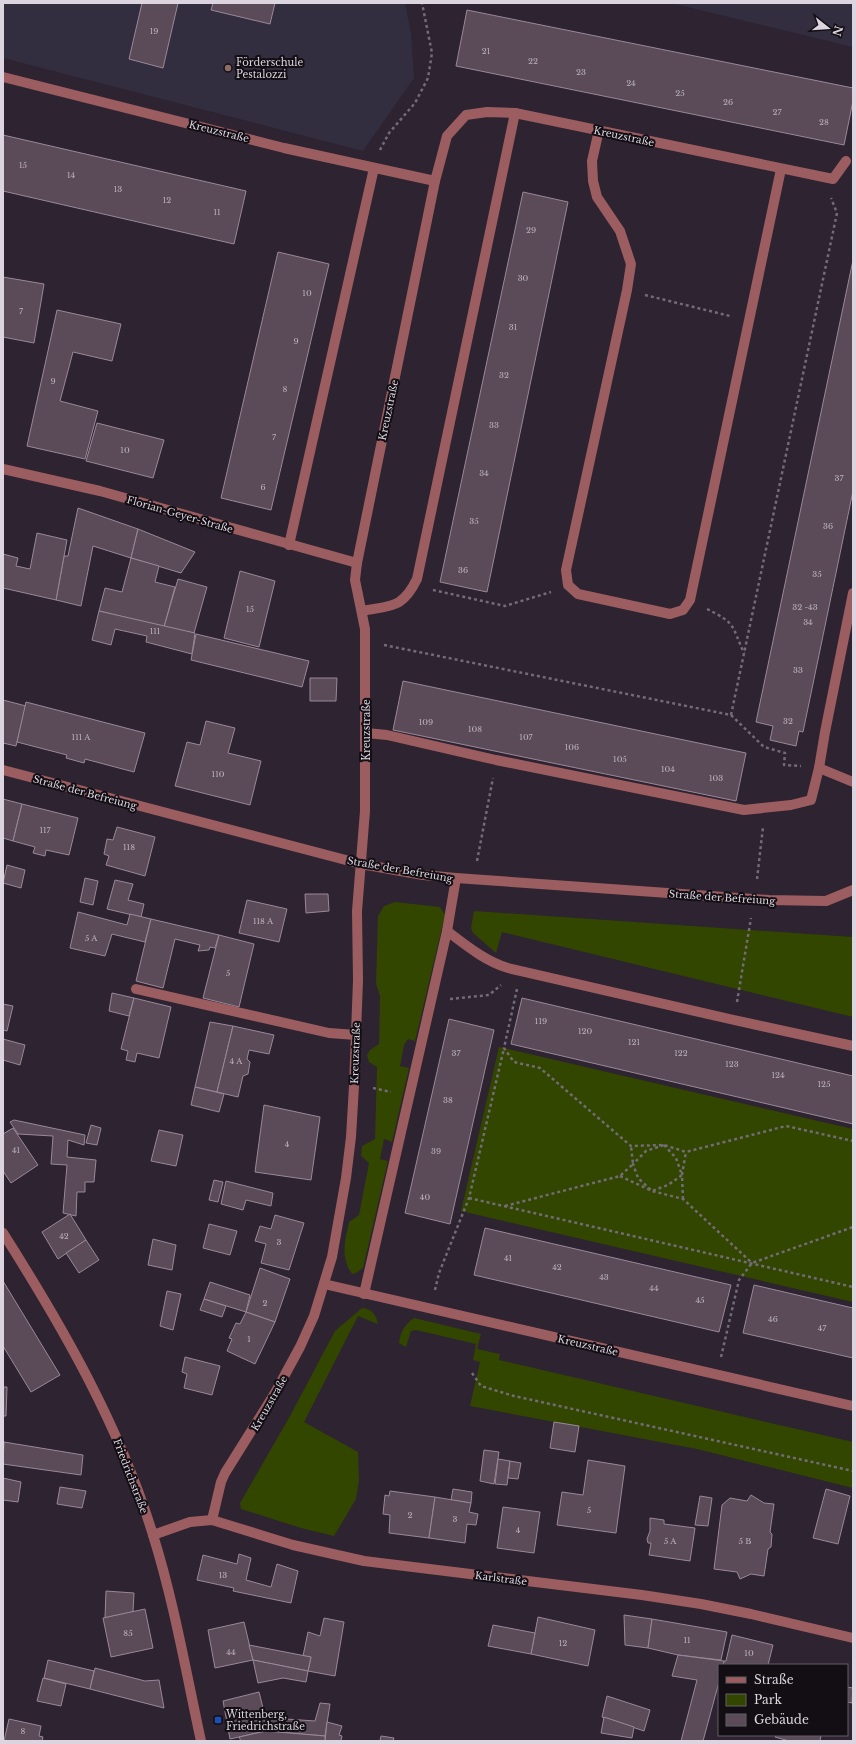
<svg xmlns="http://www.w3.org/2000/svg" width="856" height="1744" viewBox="0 0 856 1744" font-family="'Libre Baskerville',serif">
	<rect width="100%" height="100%" fill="#2d2331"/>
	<g fill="#322e3f">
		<path d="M3,3h402l6,31 3,44 -51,73 -360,-93z"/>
		<path d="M671,3h182v44z"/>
	</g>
	<g fill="#324600">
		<path d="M395,902l45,5 5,8 -30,126 -7,-2 -4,6 -4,21 9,2 -17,74 -8,-3 -4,20 8,2 -25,107 -7,5 -4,1c-12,-18 -7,-32 -3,-52l10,-7 10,-52 -8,-7 1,-10 13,-7 2,-72 -8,-5 -2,-7 3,-5 9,-6 1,-48 -4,-12 2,-68 6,-10z"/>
		<path d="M474,911l379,26v80l-351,-85 -6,21 -23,-20 -2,-5z"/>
		<path d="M499,1047l354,82v173l-392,-91z"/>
		<path d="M362,1308c10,1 14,6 16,16l-20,-8 -54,106 54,30 1,28 -3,19 -22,37 -33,-8 -60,-19 -1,-6 50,-87 45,-85z"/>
		<path d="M414,1318l67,16 -4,15 23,5 -1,6 354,82v46l-156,-39 -227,-43 10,-44 -7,-2 3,-16 -60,-14 -5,1 -5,16 -7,-4c1,-11 6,-19 15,-25z"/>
	</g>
	<g fill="#5b4b59" stroke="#9a8898">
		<path d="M142,3h36l-15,65 -34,-9z"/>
		<path d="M213,3h62l-5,21 -59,-14z"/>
		<path d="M467,10l386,78v13l-9,44 -388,-79z"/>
		<path d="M3,135l243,56 -12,53 -231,-53z"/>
		<path d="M523,192l45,10 -81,390 -47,-10z"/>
		<path d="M278,252l51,12 -58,246 -50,-12z"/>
		<path d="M853,260v231l-50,241 -4,-1 -3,15 -26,-6 3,-14 -17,-4z"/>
		<path d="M3,277l41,7 -10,59 -31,-6z"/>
		<path d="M57,310l64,14 -9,37 -39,-9 -13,49 38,10 -13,48 -58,-13z"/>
		<path d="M97,423l67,17 -11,38 -67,-17z"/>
		<path d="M78,508l60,21 -7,29 -38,-12 -12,60 -25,-6 8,-44h4z"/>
		<path d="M138,529l57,23 -14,21 -50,-15z"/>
		<path d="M37,533l30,7 -11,60 -53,-12v-34l15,4 -2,8 14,3z"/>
		<path d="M131,558l28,8 -4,16 20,5 -11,40 -65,-16 6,-23 17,4z"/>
		<path d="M240,571l35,10 -16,66 -35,-9z"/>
		<path d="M178,579l29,8 -13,46 -30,-6z"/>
		<path d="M99,611l96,22 -3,21 -46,-12 1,-6 -32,-7 -4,16 -19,-5z"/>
		<path d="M196,634l113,27 -7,26 -111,-27z"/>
		<path d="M310,678h27l-1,23h-26z"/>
		<path d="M403,681l343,72 -10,48 -343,-71z"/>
		<path d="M3,700l23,6 -10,40 -13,-3z"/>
		<path d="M26,702l119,31 -11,39 -49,-13 -1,4 -18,-5 1,-3 -50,-13z"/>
		<path d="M206,721l29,7 -7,25 33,8 -11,44 -75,-19 12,-44 13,3z"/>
		<path d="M3,799l19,5 -9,37 -10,-3z"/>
		<path d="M22,804l56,14 -9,37 -23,-5 -1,6 -12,-3 2,-6 -22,-6z"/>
		<path d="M117,827l38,10 -10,39 -39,-11 3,-9 -5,-2 3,-15 6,1z"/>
		<path d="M7,865l18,5 -4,18 -18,-5z"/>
		<path d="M85,878l13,3 -5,24 -13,-3z"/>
		<path d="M115,880l18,4 -5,16 16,4 -3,13 -34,-8z"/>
		<path d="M305,894h23l1,17 -23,2z"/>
		<path d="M247,900l40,9 -8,33 -40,-9z"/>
		<path d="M78,912l49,13 3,-11 21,5 -6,23 -33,-8 -7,22 -35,-8z"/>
		<path d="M151,919l68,16 -4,13 -5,-1 -1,3 -11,1 2,-6 -25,-6 -12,49 -27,-7z"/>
		<path d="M219,935l35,9 -15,63 -36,-9z"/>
		<path d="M112,993l22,5 -5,18 -20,-5z"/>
		<path d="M134,998l37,9 -12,51 -22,-5 -2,9 -9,-2 2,-9 -7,-2z"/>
		<path d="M522,998l331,78v48l-342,-80z"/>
		<path d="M3,1004l10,2 -6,25 -4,-1z"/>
		<path d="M449,1019l45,11 -44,194 -45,-11z"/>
		<path d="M210,1022l23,4 -16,66 -22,-5z"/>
		<path d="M233,1026l41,9 -5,19 -20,-4 -2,9 3,3 -2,12 -5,2 -5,21 -21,-5z"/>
		<path d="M3,1039l22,6 -5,20 -17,-5z"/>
		<path d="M195,1087l29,7 -5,18 -28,-7z"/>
		<path d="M264,1105l56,12 -9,63 -56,-8z"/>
		<path d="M14,1120l71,15 -1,10 -16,-5 -1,17 29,3 -2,22h-9v10h-8l-1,24 -13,-3 4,-48 -16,-1 2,-28 -35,-2 -8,-12z"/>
		<path d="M91,1125l10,3 -4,17 -11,-2z"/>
		<path d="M13,1128l25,37 -27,18 -8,-12v-37z"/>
		<path d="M159,1130l24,5 -7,31 -25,-5z"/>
		<path d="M214,1180l9,2 -5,20 -9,-2z"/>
		<path d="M226,1181l47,12 -2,13 -25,-6 -3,10 -22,-6z"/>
		<path d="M70,1214l16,26 -28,19 -16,-27z"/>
		<path d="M275,1215l29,8 -15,47 -28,-7 5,-19 -11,-3 5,-15 11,3z"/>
		<path d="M209,1224l28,7 -7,24 -27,-7z"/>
		<path d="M485,1228l246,57 -12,47 -245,-57z"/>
		<path d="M153,1239l23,6 -4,25 -24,-5z"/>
		<path d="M86,1240l13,20 -20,13 -13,-20z"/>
		<path d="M260,1268l30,11 -15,43 -29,-10z"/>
		<path d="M3,1281l57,94 -29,17 -28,-46z"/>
		<path d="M210,1282l40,13 -4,17 -42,-13z"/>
		<path d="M754,1285l99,23v50l-110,-25z"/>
		<path d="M167,1291l14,3 -8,36 -13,-4z"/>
		<path d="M204,1299l22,7 -4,11 -22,-7z"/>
		<path d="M246,1312l29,10 -20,42 -28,-13 5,-12 -3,-1 7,-15 4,1z"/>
		<path d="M185,1357l35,9 -8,29 -28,-7 3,-14 -5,-2z"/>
		<path d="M3,1387h4l-1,29h-3z"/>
		<path d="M554,1422l25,4 -4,26 -25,-4z"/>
		<path d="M4,1442l79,13 -2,20 -78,-11z"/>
		<path d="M484,1450l15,2 -5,32 -14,-3z"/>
		<path d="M498,1459l12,2 -3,24 -12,-1z"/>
		<path d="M588,1460l37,6 -9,67 -59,-8 5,-33 21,3z"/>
		<path d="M510,1461l11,2 -3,16 -10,-1z"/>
		<path d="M3,1478l18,4 -3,20 -15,-2z"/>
		<path d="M60,1487l26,4 -4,17 -25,-4z"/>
		<path d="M453,1489l19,3 -1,11 -20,-3z"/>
		<path d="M826,1489l24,7 -12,48 -25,-6z"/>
		<path d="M390,1491l45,6 -6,41 -40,-5 1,-18 -7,-1 2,-19 4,1z"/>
		<path d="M751,1495l13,8 10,1 -4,28 2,2 -1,13 -3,2 -4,27 -13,-2 -11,5 -3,-7 -23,-3 8,-64 8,-7 17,3z"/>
		<path d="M700,1496l12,2 -4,28 -13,-1z"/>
		<path d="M435,1497l36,6 -2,9 9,2 -2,11 -9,-1 -2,19 -36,-5z"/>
		<path d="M503,1507l37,5 -6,41 -37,-5z"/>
		<path d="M650,1518l14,2v4l31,4 -5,33 -41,-6 2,-12h-3l-1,-4 3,-8z"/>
		<path d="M239,1554l12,4 -5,22 25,7 6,-23 21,7 -7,32 -58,-12 1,-3 -37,-8 6,-25 34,9z"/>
		<path d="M106,1591l28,2 -1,19 -28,6z"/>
		<path d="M145,1609l8,39 -42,9 -8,-39z"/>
		<path d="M624,1615l28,4 -4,29 -23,-3z"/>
		<path d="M538,1617l57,13 -7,36 -57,-12z"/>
		<path d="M324,1618l20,4 -9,54 -27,-5 3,-14 -8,-1 5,-24 12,4z"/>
		<path d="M652,1619l75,13 -6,28 -43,-5 -30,-7z"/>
		<path d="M244,1622l9,38 -38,8 -7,-38z"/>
		<path d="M493,1625l42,8 -4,21 -43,-8z"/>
		<path d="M732,1635l41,10 -5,20h-45l1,-4h2z"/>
		<path d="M249,1645l62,12 -3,14 -55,-11z"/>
		<path d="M678,1655l46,6 -1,4h-4v17l-16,59h-22l16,-61 -25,-4z"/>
		<path d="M48,1660l46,11 -4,18 -46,-11z"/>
		<path d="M253,1660l55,11 -2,11 -23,-4 -25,5z"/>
		<path d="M95,1668l50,13 14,-1 5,28 -74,-19z"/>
		<path d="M43,1678l23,6 -5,22 -24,-5z"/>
		<path d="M847,1687l6,1 -1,15 -5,-1z"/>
		<path d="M259,1692l6,24 1,15 -36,8 -7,-38z"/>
		<path d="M607,1696l43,14 -6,21 -42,-14z"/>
		<path d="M320,1703l10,1 -5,32 -59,-5 -1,-15 7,2 43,3z"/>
		<path d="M604,1717l30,10 -2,11 -31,-5z"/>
		<path d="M9,1719l32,7 -2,10 4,1 -1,4h-38z"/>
		<path d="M327,1722l15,4 -3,9 3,1 -1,5h-16z"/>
		<path d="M266,1731l59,5v5h-84l-2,-4z"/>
		<path d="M776,1735h45l-1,6h-31l-14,-4z"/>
		<path d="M381,1736l13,2 -1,3h-13z"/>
	</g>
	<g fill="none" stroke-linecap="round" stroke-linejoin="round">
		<g stroke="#746b78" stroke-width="2.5" stroke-dasharray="3 3" stroke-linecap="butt">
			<path d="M380,150l9,-17 26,-30 13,-25 4,-25 -10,-50"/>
			<path d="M645,295l85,21"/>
			<path d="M433,590l72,16 46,-14"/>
			<path d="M707,609c30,15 24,16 37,44"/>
			<path d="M384,645l347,70 106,-502 -6,-15"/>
			<path d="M731,715l33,32 21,6 -1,12 17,1"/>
			<path d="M477,861l16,-83"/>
			<path d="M757,879l6,-52"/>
			<path d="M517,989l-13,59 10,14 26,6 91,78 33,-1 22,7 100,-26 67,15"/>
			<path d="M450,999l39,-4 12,-10"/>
			<path d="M737,1002l14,-84"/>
			<path d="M373,1088l18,4"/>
			<path d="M664,1145l12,13 6,17 -14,10 -16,6 -14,-13 -5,-14 13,-13z"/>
			<path d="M620,1176l32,15 31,8 69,64"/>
			<path d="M469,1198l384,89"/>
			<path d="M683,1199l-1,-24 4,-23"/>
			<path d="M505,1206l115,-30 13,-12 -2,-18"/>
			<path d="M435,1290l4,-17 30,-75 35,-150"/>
			<path d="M721,1357l18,-77 13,-17 101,-36"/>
			<path d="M472,1373l9,13 33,10 339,75"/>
		</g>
		<g stroke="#9b5d60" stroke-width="10">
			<path d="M3,77l281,71 151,33"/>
			<path d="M599,130l-7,31 1,20 4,16 23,34 11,33 -4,26 -61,280 2,15 10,9 92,20 13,-4 7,-10 91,-431"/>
			<path d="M3,469l97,22 257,72"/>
			<path d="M289,545l85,-377"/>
			<path d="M362,611c30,-6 40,-2 55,-32l98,-466"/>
			<path d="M366,733l21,2 109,25 248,50 47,-5 20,-5 8,-32 6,-36 28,-139"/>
			<path d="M819,768l34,14"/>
			<path d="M3,770l358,94 62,11 33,3 313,22 57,1 27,-11"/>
			<path d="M447,931c20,15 38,30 61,37l226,52 119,26"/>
			<path d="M136,989l193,44 27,2"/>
			<path d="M3,1233c61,96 117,194 150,302 21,67 33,137 48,206"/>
			<path d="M324,1284l529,122"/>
			<path d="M364,1294l83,-363 9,-53"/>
			<path d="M212,1520l9,-38 4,-9 50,-80 25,-46 14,-31 18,-59 14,-79 5,-41 3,-51 4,-106 -1,-69 8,-100v-182l-10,-49 2,-17 78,-382 12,-45 19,-21 21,-3 28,1 318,66 13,-18"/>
			<path d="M153,1535l37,-13 22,-2 81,25 71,16 278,34 59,9 50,10 102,24"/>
		</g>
	</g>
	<circle fill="#8d6e63" stroke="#120e14" stroke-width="1.5" cx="228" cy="68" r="4"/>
	<rect fill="#1a4fb4" stroke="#120e14" stroke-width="1.5" x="214" y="1716" width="8" height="8" rx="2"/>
	<g text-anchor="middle" stroke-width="4" stroke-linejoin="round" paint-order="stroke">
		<g font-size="8" fill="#bcb2be">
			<text x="154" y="34">19</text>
			<text x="486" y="54">21</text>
			<text x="533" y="64">22</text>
			<text x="581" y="75">23</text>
			<text x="631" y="86">24</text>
			<text x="680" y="96">25</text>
			<text x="728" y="105">26</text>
			<text x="777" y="115">27</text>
			<text x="824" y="125">28</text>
			<text x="23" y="168">15</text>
			<text x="71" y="178">14</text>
			<text x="118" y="192">13</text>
			<text x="167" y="203">12</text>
			<text x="217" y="215">11</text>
			<text x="531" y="233">29</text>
			<text x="523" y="281">30</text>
			<text x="307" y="296">10</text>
			<text x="21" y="314">7</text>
			<text x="513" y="330">31</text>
			<text x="296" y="344">9</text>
			<text x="504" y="378">32</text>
			<text x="53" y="384">9</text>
			<text x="285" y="392">8</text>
			<text x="494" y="428">33</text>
			<text x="274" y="440">7</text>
			<text x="125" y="453">10</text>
			<text x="484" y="476">34</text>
			<text x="839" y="481">37</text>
			<text x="263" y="490">6</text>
			<text x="474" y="524">35</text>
			<text x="828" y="529">36</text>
			<text x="463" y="573">36</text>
			<text x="817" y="577">35</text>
			<text x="805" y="610">32 -43</text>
			<text x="250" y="612">15</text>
			<text x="808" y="625">34</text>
			<text x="155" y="634">111</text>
			<text x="798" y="673">33</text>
			<text x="788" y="724">32</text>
			<text x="426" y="725">109</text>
			<text x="475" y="732">108</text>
			<text x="81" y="740">111 A</text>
			<text x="526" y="740">107</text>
			<text x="572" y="750">106</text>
			<text x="620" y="762">105</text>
			<text x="668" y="772">104</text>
			<text x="218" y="777">110</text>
			<text x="716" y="781">103</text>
			<text x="45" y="833">117</text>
			<text x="129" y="850">118</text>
			<text x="263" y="924">118 A</text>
			<text x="91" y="941">5 A</text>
			<text x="228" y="976">5</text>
			<text x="541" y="1024">119</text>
			<text x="585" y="1034">120</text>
			<text x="634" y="1045">121</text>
			<text x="456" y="1056">37</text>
			<text x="681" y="1056">122</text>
			<text x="236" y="1064">4 A</text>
			<text x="732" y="1067">123</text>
			<text x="778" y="1078">124</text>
			<text x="824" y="1087">125</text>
			<text x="448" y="1103">38</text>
			<text x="287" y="1147">4</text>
			<text x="16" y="1153">41</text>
			<text x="436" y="1154">39</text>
			<text x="425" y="1200">40</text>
			<text x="64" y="1239">42</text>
			<text x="279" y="1245">3</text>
			<text x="508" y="1261">41</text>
			<text x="557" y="1270">42</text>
			<text x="604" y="1280">43</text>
			<text x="654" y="1291">44</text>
			<text x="700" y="1303">45</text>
			<text x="265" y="1306">2</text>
			<text x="773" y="1322">46</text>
			<text x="822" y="1331">47</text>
			<text x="249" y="1342">1</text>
			<text x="589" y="1513">5</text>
			<text x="410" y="1518">2</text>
			<text x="455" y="1522">3</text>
			<text x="518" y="1533">4</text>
			<text x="670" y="1544">5 A</text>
			<text x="745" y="1544">5 B</text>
			<text x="223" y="1578">13</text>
			<text x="128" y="1636">85</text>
			<text x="687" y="1643">11</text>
			<text x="563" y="1646">12</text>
			<text x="231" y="1655">44</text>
			<text x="749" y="1656">10</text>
			<text x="23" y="1734">8</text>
		</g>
		<g font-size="10" fill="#dcd5df" stroke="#120e14" text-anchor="start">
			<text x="236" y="66">Förderschule<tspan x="236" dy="12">Pestalozzi</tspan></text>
			<text x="226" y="1718">Wittenberg,<tspan x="226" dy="12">Friedrichstraße</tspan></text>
		</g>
		<g font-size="10" fill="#dcd5df" stroke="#120e14">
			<text transform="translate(219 131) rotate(14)" y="4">Kreuzstraße</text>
			<text transform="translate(624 136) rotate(12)" y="4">Kreuzstraße</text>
			<text transform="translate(388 410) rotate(-78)" y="4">Kreuzstraße</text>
			<text transform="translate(180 514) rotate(16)" y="4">Florian-Geyer-Straße</text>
			<text transform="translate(366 730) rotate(-90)" y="4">Kreuzstraße</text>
			<text transform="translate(85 792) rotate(15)" y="4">Straße der Befreiung</text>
			<text transform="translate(400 869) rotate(10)" y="4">Straße der Befreiung</text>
			<text transform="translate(722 897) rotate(4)" y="4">Straße der Befreiung</text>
			<text transform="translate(355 1053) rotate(-88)" y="4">Kreuzstraße</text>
			<text transform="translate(588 1345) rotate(13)" y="4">Kreuzstraße</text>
			<text transform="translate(269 1403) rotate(-60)" y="4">Kreuzstraße</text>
			<text transform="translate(131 1476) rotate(69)" y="4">Friedrichstraße</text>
			<text transform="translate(501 1578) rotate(7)" y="4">Karlstraße</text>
		</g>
	</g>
	<rect width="856" height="1744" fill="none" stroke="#dcd5df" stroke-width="8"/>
	<rect x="718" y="1664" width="130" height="72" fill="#120e14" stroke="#635e65"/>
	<rect x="726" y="1677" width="20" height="6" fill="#9b5d60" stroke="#635e65"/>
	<text x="754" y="1684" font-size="12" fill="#dcd5df">Straße</text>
	<rect x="726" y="1694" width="20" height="12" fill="#324600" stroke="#635e65"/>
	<text x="754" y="1704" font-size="12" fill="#dcd5df">Park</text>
	<rect x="726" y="1714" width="20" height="12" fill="#5b4b59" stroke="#635e65"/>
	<text x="754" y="1724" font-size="12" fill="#dcd5df">Gebäude</text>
	<g transform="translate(828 28) rotate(107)" stroke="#120e14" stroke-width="3" paint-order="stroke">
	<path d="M0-3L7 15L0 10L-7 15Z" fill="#dcd5df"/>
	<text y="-6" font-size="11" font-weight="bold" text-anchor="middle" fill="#dcd5df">N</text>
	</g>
</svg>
